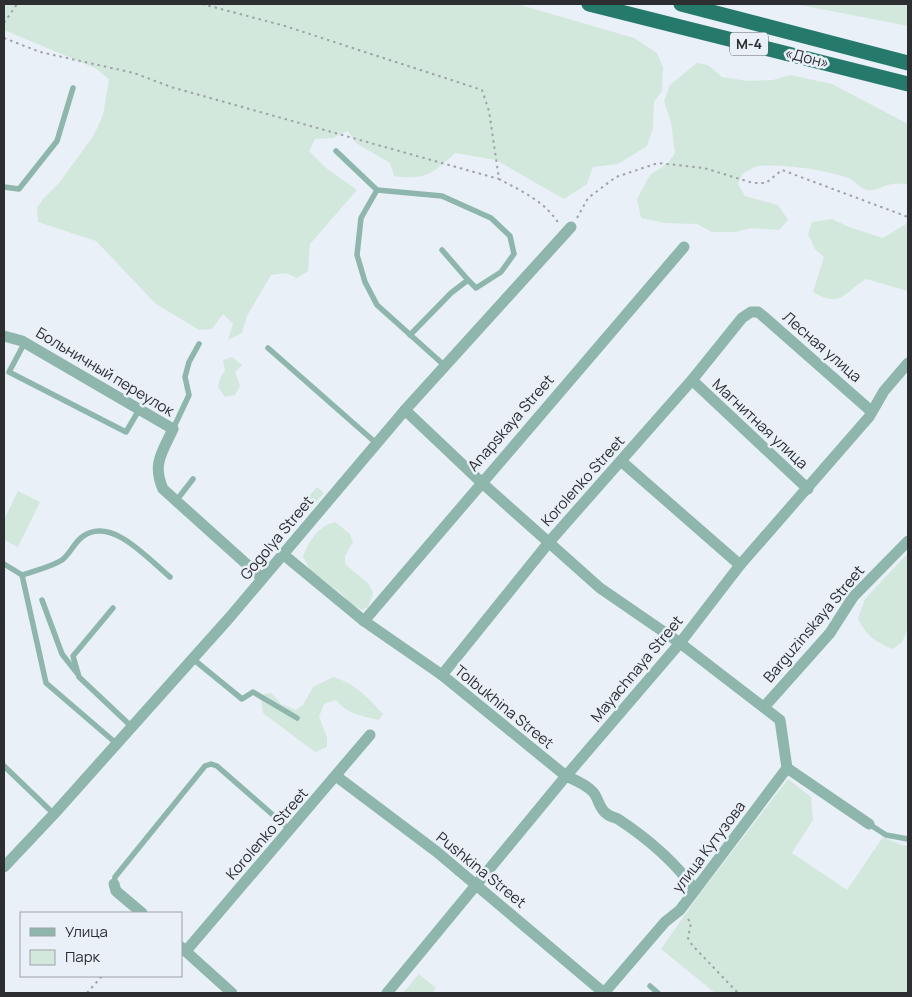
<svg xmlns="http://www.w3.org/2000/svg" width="912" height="997" viewBox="0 0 912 997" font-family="Manrope,sans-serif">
	<rect width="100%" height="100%" fill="#e9f0f7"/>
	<g fill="#d3e8dc">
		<path d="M4,4h513l117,34 23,15 6,14 -1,24 -8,11 -1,26 -6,18 -29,18 -25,3 -6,17 -23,15 -68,-39 -41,-7c-21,20 -31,28 -61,23l-4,-13 -34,-20 -8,-12 -15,7 -18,1 -6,12 17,17 31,22 -47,54 -2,27 -11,7 -11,-5 -15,2 -24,41 -5,17 -14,7 5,-16 -10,-10 -11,15 -13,1 -43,-26 -60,-63 -58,-19 -1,-14 6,-9 16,-16 35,-48 9,-20 6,-36 -14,-11 -91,-38z"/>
		<path d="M795,4h113v22z"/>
		<path d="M697,63l11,2 14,12 26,4 25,-1 17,-5 42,9 76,40v61c-20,-6 -29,7 -41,5 -7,-2 -12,-9 -19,-12 -23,-8 -64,-14 -88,-12 -6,0 -12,5 -18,8l-4,10 7,12 33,9 10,15 -9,10 -29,-2 -14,4h-24l-15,-8 -32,-1 -24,-5 -4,-19 13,-24 18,-12 7,-10 -4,-31 -7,-21 6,-16z"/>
		<path d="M832,219l17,8 34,11 23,-14 2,-5v72l-42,-12c-24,15 -24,29 -53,13l11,-35 -9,-8 -7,-15 4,-12z"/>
		<path d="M232,357l10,8 -7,7 5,14 -5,9 -10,2 -7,-10 2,-9 5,-8 -2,-10z"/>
		<path d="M317,487l7,6 -28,31 -7,-6z"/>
		<path d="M18,491l22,11 -22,45 -14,-7v-20z"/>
		<path d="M335,522l15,12 3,8 -8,14v8l24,20 4,9 -5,14 -6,3 -12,-6 -8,-10 -31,-23 -8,-14c6,-16 15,-31 32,-35z"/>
		<path d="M908,553v76l-6,13 -9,7c-18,-7 -26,-13 -35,-30l7,-20z"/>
		<path d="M333,677c22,6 35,21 50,37l-4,6c-17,-4 -32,-6 -43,-20l-12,4 -5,13 8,20v10l-12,5 -52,-39 -2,-14 3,-5 7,-1 10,11 15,6 7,-5 10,-18z"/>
		<path d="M788,779l23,18 2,23 -21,33 55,37 36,-53 21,9 4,-2v149h-193l-54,-44 37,-53z"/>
		<path d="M419,974l17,14 -4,5h-29z"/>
	</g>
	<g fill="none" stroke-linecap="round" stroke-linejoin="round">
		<g stroke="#9ea3a9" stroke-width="2" stroke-dasharray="2.5 4" stroke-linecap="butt">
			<path d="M202,4l83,22 197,64 7,21 10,68c22,12 46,22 60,45"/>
			<path d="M4,23l13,-19"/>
			<path d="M4,38l36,14 94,21 37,14 328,92"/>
			<path d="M577,218l11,-20 28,-21 42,-14 46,5 49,15h13l16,-13 126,47"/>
			<path d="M688,919l3,4 -3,15 4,7 46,48"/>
			<path d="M87,993l15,-17"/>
		</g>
		<g stroke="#8eb6ac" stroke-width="5.5">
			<path d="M336,151l41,39 -16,28 -4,37 8,27 12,23 68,61"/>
			<path d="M4,187l15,2 38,-48 16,-53"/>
			<path d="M377,190l65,6 49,22 19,18 4,18 -13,18 -25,16 -8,-8"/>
			<path d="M410,335l41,-42 17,-13 -26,-30"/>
			<path d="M25,342l-16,30 117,60 13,-22"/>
			<path d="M268,348l108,95"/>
			<path d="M173,429l16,-34 -4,-18 4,-15 10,-18"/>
			<path d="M176,501l17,-22"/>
			<path d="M4,564l18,11 24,108 71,61"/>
			<path d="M22,575c12,-4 29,-8 40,-15 8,-6 12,-17 20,-23 29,-22 66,22 88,40"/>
			<path d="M42,600l20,54 15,19"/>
			<path d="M113,608l-40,48 6,21 53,50"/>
			<path d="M193,659l49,40 11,-7 44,26"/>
			<path d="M4,766l50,48"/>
			<path d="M869,824l17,11 22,4"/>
			<path d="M114,884l1,-7 90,-111 6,-2 6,2 73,64"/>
			<path d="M650,986l8,7"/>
		</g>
		<g stroke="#8eb6ac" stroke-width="11">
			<path d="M4,336l18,5 151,88c-11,24 -21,35 -10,60l99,89"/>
			<path d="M692,380l116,109"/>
			<path d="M621,461l119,104"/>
			<path d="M284,555l80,66 78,54 124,101c9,4 20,8 27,16 6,7 6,17 14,22 3,3 8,3 11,5 29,19 57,43 77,71"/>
			<path d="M364,621l320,-374"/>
			<path d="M442,675l108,-134 142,-161 50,-62 9,-6h7l5,4 108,95"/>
			<path d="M765,706l65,-73 23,-36 55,-56"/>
			<path d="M787,768l82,56"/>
			<path d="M336,776l101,76 167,141 61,-71 15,-12 107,-142 -7,-48 -100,-77 -80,-55 -119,-106 -76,-72"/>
			<path d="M4,867l50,-53 176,-197 175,-207 166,-183"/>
			<path d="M114,884l2,7 26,22"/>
			<path d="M181,947l51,46"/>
			<path d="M186,951l184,-216"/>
			<path d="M387,993l179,-217 114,-133 60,-78 129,-148 15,-26 24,-28"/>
		</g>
		<g stroke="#257a6b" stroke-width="15">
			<path d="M589,4l319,80"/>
			<path d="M681,4l227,59"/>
		</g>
	</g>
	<g text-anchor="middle" stroke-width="5" stroke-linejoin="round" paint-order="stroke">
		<rect fill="#e9f0f7" stroke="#65686c" stroke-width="1" x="730" y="32.5" width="38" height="23" rx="4"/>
		<g font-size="14" font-weight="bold" fill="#2c2e31">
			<text x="749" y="49">М-4</text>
		</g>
		<g font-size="15" fill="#2c2e31" stroke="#e9f0f7">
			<text transform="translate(807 58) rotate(14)" y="5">«Дон»</text>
			<text transform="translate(822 347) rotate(41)" y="5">Лесная улица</text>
			<text transform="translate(105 372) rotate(31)" y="5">Больничный переулок</text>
			<text transform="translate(511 423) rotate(-49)" y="5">Anapskaya Street</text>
			<text transform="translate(760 424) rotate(43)" y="5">Магнитная улица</text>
			<text transform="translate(583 481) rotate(-48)" y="5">Korolenko Street</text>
			<text transform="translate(277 538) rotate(-50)" y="5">Gogolya Street</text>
			<text transform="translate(814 624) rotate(-50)" y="5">Barguzinskaya Street</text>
			<text transform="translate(637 669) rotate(-50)" y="5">Mayachnaya Street</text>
			<text transform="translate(504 707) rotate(39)" y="5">Tolbukhina Street</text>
			<text transform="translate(267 834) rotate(-49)" y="5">Korolenko Street</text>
			<text transform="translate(709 847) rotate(-53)" y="5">улица Кутузова</text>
			<text transform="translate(481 870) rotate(39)" y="5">Pushkina Street</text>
		</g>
	</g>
	<rect width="912" height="997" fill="none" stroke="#2c2e31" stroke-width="10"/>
	<rect x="20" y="912" width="162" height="65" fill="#e9f0f7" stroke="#9da2a8"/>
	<rect x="30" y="928" width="25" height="8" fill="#8eb6ac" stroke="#9da2a8"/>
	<text x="65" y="937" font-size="15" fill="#2c2e31">Улица</text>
	<rect x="30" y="950" width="25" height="15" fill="#d3e8dc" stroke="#9da2a8"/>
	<text x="65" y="962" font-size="15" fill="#2c2e31">Парк</text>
</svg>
